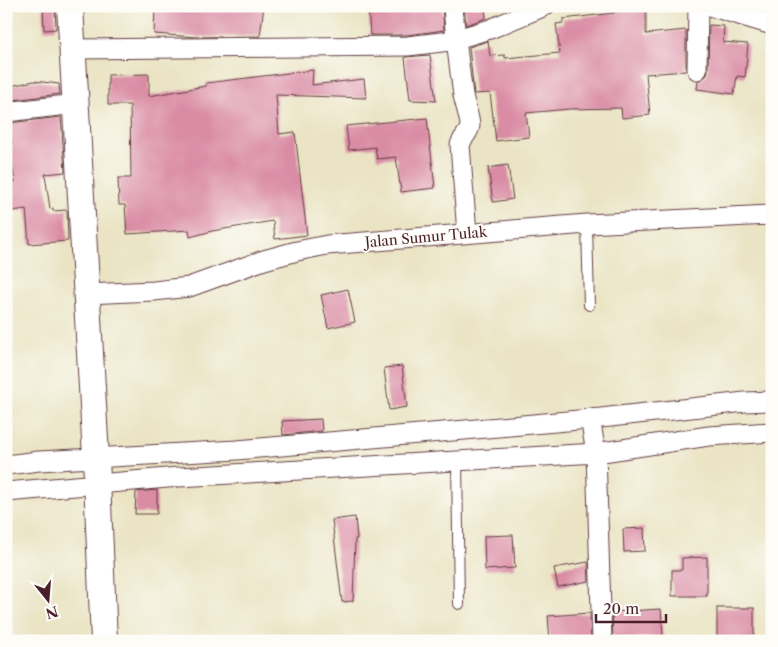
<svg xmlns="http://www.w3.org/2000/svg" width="778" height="647" viewBox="0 0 778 647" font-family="'Libre Caslon Text',serif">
	<rect width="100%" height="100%" fill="#fdfcf7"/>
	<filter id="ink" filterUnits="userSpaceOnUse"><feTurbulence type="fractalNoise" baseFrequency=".02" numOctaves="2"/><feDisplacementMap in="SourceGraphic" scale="10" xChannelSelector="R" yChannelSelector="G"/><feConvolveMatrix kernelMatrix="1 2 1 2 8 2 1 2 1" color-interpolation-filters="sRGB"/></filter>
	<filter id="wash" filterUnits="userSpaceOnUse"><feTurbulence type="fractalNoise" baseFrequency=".0096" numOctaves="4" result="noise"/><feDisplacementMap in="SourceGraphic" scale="20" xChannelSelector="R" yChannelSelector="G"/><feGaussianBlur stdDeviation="1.12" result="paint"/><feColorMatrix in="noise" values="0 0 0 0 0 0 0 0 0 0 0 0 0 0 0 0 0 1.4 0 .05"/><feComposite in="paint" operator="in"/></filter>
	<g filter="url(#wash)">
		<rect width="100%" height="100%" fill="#eae4c4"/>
		<g id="blocks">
			<g fill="#da8ca5">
				<path d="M43,6h12l1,23 -12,1z"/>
				<path d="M155,6h109l-4,30 -64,1 -42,-3z"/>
				<path d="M368,6h74l2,24 -37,5h-37z"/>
				<path d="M464,6h21l1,12 -20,7z"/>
				<path d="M646,10v24l40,-4v41l-40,3 4,41 -28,3 -1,-10 -52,1 -43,4 3,24 -33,4 -6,-48 -16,1 -5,-47 19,-6 2,15 15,-1v3l55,-5 -4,-29 7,-1v-4l51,-6v-2z"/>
				<path d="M709,25l15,1 -1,16 25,2 -3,33 -8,-1 -3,18 -37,-5 1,-8 8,-5 2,-5z"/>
				<path d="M430,55l6,46 -26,-1 -5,-43z"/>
				<path d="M313,70l-1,15 52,-6 2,19 -90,-3 3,39 16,-2 12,103 -32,4 -2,-18 -61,10 -22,6 -1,-7 -62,4 -2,-29h-6l-1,-27h13l-1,-73h-22v-30l41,-1v22l57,-10v-3z"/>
				<path d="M34,81l25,3 1,10 -54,7v-14z"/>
				<path d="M61,117l4,55 -20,2 5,35 3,-1v3l14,-1 1,31 -39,3 -3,-35 -20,3v-29l9,-1 -7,-39h4l-3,-20z"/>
				<path d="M427,118l8,70 -34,4 -5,-35 -19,2 -2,-12 -26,3 -3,-24z"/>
				<path d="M508,165l5,34 -20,3 -5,-34z"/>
				<path d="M348,289l7,33 -27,6 -7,-33z"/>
				<path d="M402,366l5,41 -18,3 -5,-42z"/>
				<path d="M321,419l1,12 -39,4 -1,-14z"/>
				<path d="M157,490v24h-22l1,-22z"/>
				<path d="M355,517l2,22h-2l-2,62 -11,1 -10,-82z"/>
				<path d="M644,528l1,23 -21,1 -1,-23z"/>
				<path d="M513,535l2,33 -30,2 -1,-34z"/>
				<path d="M707,557v39h-35v-26h10v-12z"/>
				<path d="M588,562l1,19 -31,6 -4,-19z"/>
				<rect x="717" y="608" width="37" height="33"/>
				<path d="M661,609l2,28 -50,2 -1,-27z"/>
				<path d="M590,613l1,28h-41l-2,-25z"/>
			</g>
		</g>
	</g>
	<g filter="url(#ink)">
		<use href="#blocks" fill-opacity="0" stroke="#623d42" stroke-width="1"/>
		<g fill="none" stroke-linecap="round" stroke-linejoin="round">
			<defs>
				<g id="lane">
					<path d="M587,224l2,81"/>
					<path d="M457,460l2,144"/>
				</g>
				<g id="street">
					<path d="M453,6c2,30 6,59 10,89 2,10 6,20 7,30 0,8 -8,12 -10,20l7,88"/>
					<path d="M709,6l63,19"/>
					<path d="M73,49l335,-3 42,-5 40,-12 55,-23"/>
					<path d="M697,70l1,-64"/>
					<path d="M6,112l70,-8"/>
					<path d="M86,294l68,-3 35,-4 75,-27 33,-9 30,-6 260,-21 185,-9"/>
					<path d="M590,418l6,35 113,-17 63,-4"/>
					<path d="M6,465l33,-4 198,-11 364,-32 144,-16 27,-1"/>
					<path d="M6,492l173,-15 417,-24 6,188"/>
				</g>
				<path id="secondary" d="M70,6l26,451 8,184"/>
			</defs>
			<use href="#lane" stroke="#623d42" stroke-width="12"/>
			<use href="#street" stroke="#623d42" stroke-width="21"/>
			<use href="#secondary" stroke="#623d42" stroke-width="28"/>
			<use href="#lane" stroke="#fff" stroke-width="10"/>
			<use href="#street" stroke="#fff" stroke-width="19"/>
			<use href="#secondary" stroke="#fff" stroke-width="26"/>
		</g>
	</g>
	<g text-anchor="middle" stroke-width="4" stroke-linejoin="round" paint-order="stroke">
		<g font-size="14" fill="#4a1f2b" stroke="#fdfcf7">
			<text transform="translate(426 237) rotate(-5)" y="5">Jalan Sumur Tulak</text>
		</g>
	</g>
	<rect width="778" height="647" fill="none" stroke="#fdfcf7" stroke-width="25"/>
	<g transform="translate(48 600) rotate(163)" stroke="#fdfcf7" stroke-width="4" paint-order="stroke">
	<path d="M0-4L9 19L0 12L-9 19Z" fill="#4a1f2b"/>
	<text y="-8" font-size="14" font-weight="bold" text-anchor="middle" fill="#4a1f2b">N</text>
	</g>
	<path d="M596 614v8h70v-8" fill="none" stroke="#4a1f2b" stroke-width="2.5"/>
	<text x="603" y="614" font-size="15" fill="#4a1f2b" stroke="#fdfcf7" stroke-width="4" paint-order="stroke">20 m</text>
</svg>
